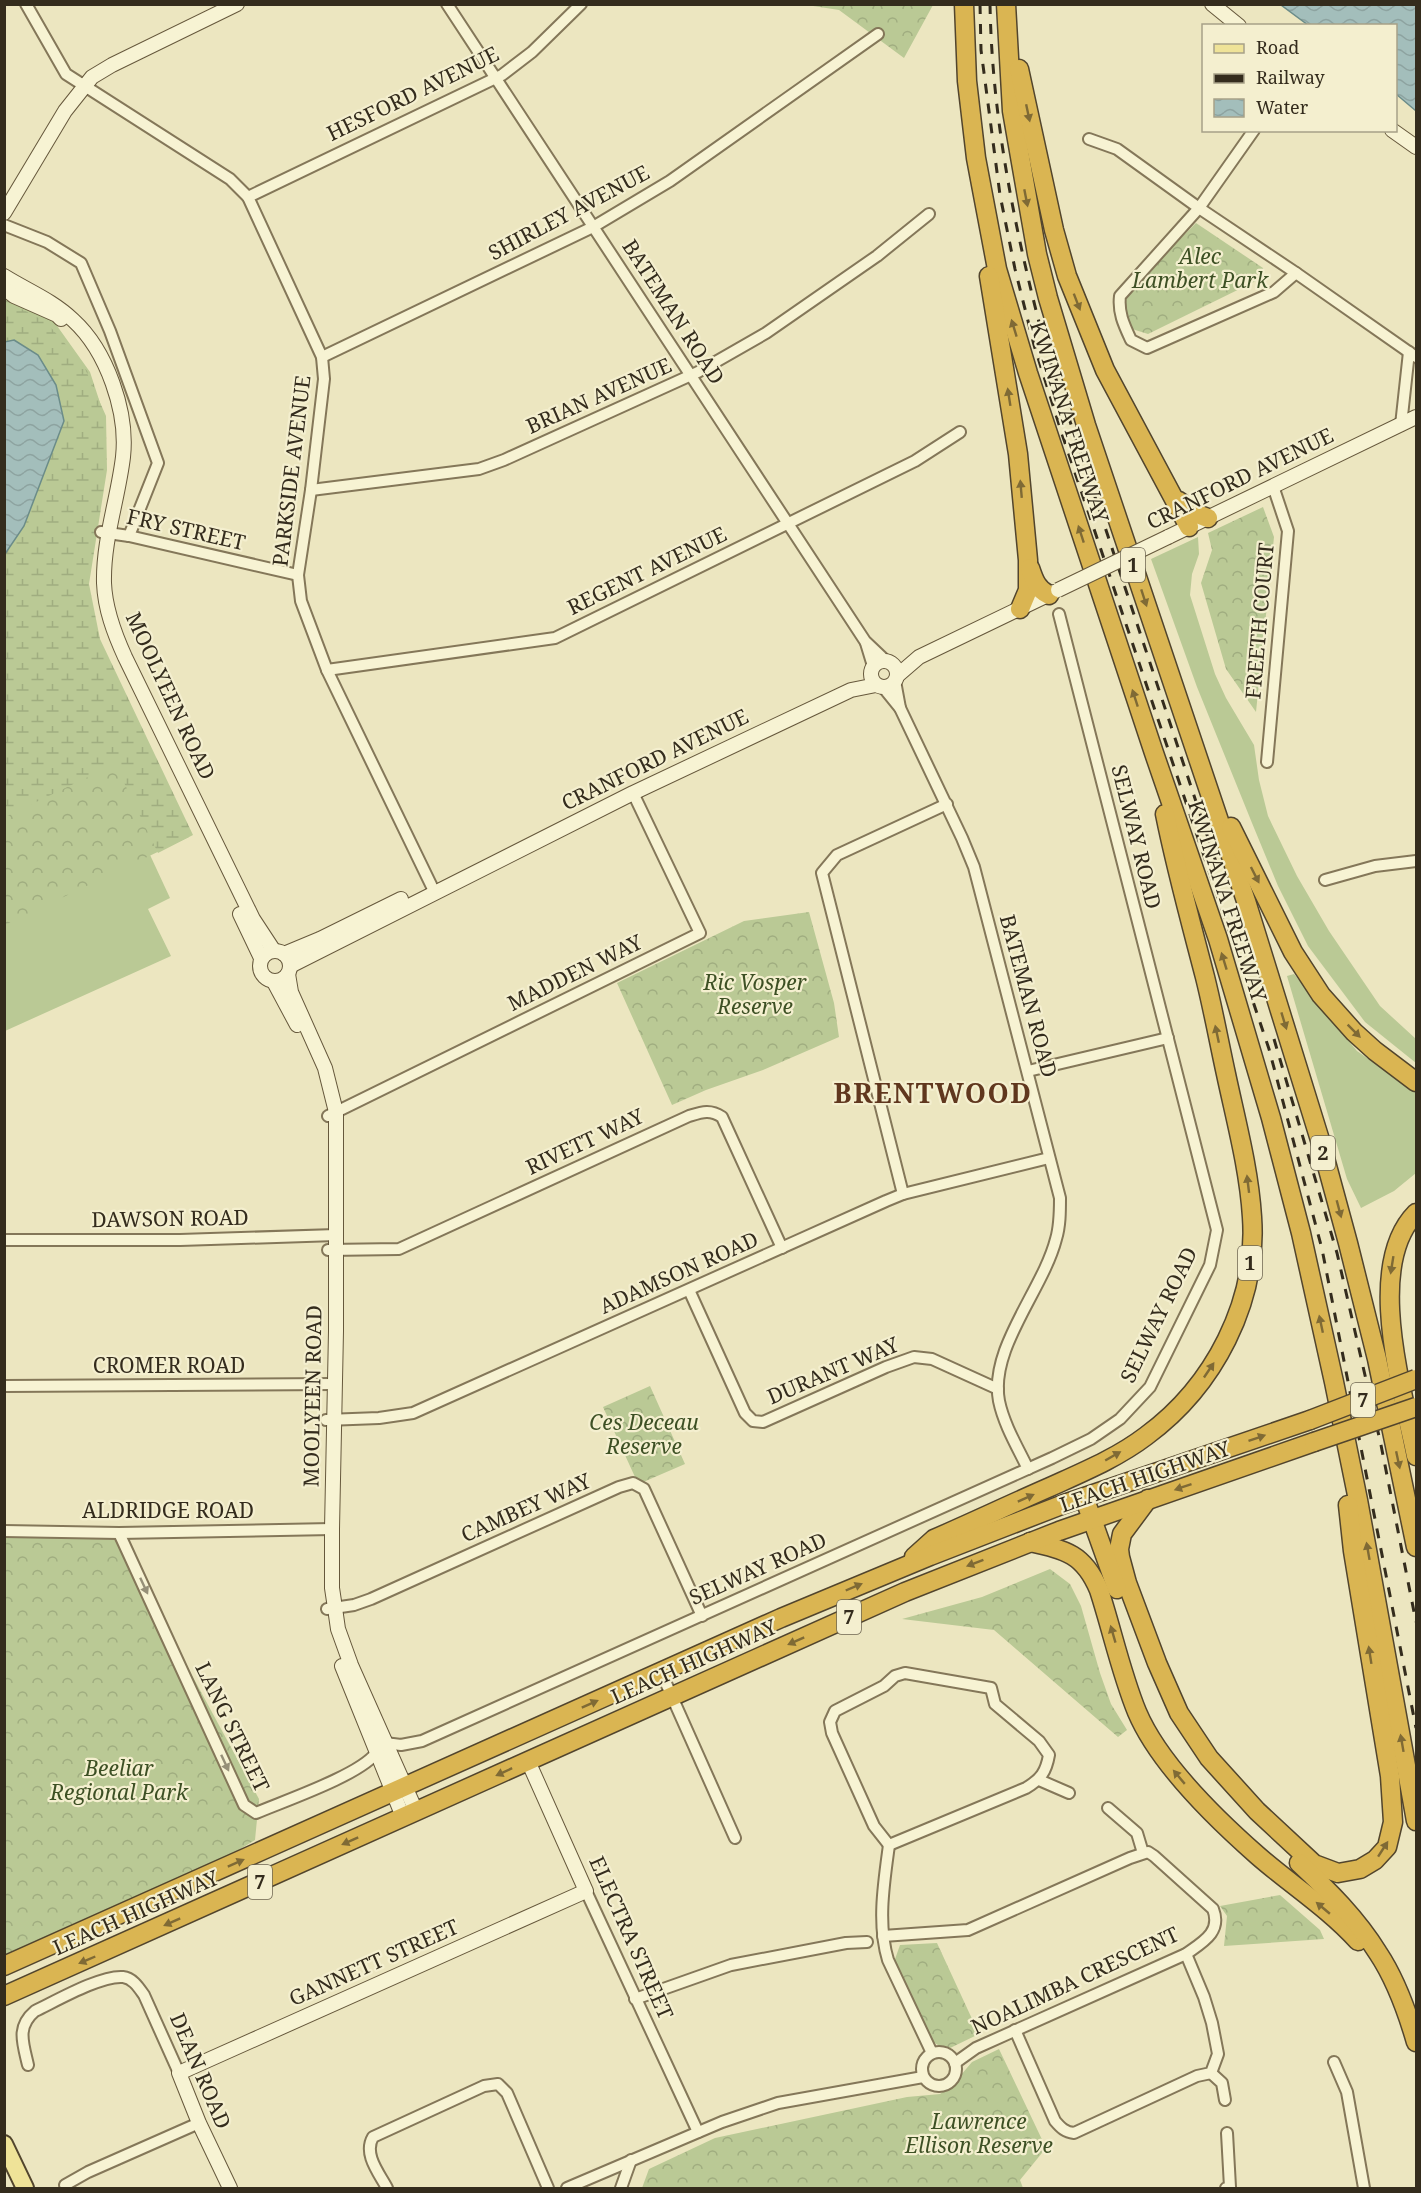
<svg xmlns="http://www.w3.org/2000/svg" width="1421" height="2193" viewBox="0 0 1421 2193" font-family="'Noto Serif',serif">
	<defs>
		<pattern id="forest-crowns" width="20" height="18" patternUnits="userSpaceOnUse" patternTransform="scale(1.5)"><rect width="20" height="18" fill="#bac995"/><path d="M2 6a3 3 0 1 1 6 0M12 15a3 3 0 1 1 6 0" fill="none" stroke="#a0ad80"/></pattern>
		<pattern id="wetland-marsh" width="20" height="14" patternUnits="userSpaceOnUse" patternTransform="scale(1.5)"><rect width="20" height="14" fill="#bac995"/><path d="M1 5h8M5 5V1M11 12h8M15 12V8" fill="none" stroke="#a0ad80"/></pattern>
		<pattern id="water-waves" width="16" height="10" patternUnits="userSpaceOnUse" patternTransform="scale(1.5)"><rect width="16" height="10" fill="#a3bebb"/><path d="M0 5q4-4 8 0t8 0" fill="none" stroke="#8da3a0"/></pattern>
	</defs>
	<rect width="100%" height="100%" fill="#ece6c0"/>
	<g fill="#bac995">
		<path d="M1198,537l1,17 -7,20 -2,21 25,79 11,24 28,47 5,35 9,36 29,60 32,55 51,75 36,33v24l-51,-41 -57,-76 -30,-60 -26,-63 -55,-136 -46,-128z"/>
		<path d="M112,773l58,125 -22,11 23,47 -166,75v-206z"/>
		<path d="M1294,974l63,77 59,41v81l-22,18 -33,17 -14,-29 -60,-203z"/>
	</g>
	<g fill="url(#forest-crowns)">
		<path d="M807,5h126l-29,53 -65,-48z"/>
		<path d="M1196,223l67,45 1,9 -116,57 -16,-5 -8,-24 6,-16z"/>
		<path d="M4,296l46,20 40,56 13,40 -22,147 15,88 93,190 -184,88z"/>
		<path d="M1263,507l11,30 -18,175 -30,-43 -25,-86 11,-33 -4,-17z"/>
		<path d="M809,912l25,91 5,34 -76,33 -57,20 -34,15 -55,-122 127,-62z"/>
		<path d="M650,1386l35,78 -44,19 -2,-4 -4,-2 -32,-70z"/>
		<path d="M5,1535l106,1 12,12 136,251 -4,41 -28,17 -222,100z"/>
		<path d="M1050,1569l20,15 11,22 19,67 11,31 16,26 -9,7 -124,-107 -92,-11 80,-22z"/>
		<path d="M1280,1895l40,35 4,9 -100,7 3,-30 -7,-10z"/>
		<path d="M937,1943l42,91 -33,16 -16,-10 -36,-78 6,-17z"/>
		<path d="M999,2049l47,99 -26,32 3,8h-381l7,-19 66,-31 192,-41 33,-3 15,-12 17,-20z"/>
	</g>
	<path fill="url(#wetland-marsh)" d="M5,300l41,22 37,42 23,52 1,54 -18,114 11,55 93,196 -35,18 -43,-89 -110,53z"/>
	<g fill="url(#water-waves)" stroke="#6b8c89" stroke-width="1.5">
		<path d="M1281,5h135v106l-20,-17v-68l-88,-1z"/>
		<path d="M14,340l24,15 18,30 8,36 -40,105 -19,28 -1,-212z"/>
	</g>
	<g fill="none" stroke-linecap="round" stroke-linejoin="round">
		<defs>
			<g id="street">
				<path d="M26,4l40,70 164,105 18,18 74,160 2,22 -13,111 -13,85 3,26 26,69 108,223"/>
				<path d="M447,4l418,637 20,19"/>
				<path d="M1254,130l-55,78 -79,88c-2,17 4,29 11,44l16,8 127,-56 22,-19"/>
				<path d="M1089,139l28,10 82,59 97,65 120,84"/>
				<path d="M248,197l254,-122 30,-23 49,-48"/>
				<path d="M4,225l43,17 34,21 29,68 48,132 -29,73"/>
				<path d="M322,357l271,-130 77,-46 208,-147"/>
				<path d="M1401,425l8,-73"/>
				<path d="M311,490l168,-21 25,-9 194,-88 68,-39 111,-77 52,-42"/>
				<path d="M101,532l28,4 169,39"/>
				<path d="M866,643l7,23"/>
				<path d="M327,670l228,-32 360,-177 45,-29"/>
				<path d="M895,681l5,27"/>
				<path d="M883,687l17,21 62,130 12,29 86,331c0,14 0,28 -4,41 -13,51 -67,109 -57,162 5,24 19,47 29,68"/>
				<path d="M1267,762l21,-231 -15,-45"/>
				<path d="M1325,880l50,-14 41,-5"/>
				<path d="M1028,1071l140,-33"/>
				<path d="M328,1116l372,-183 -67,-140"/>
				<path d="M903,1194l-81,-321 15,-18 110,-51"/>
				<path d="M4,1240h176l156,-5"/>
				<path d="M328,1250l71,-1 290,-133c13,-4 21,-7 33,1l60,131"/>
				<path d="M689,1290l56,123 8,8 10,1 123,-55 28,-10 18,2 66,30"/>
				<path d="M4,1386l330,-2"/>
				<path d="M326,1420l53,-2 34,-5 473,-212 17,-7 146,-36"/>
				<path d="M4,1531l115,2 213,-4"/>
				<path d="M119,1533l125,272 12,8c28,-12 104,-38 120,-60"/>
				<path d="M327,1609l27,-4 17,-6 248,-112 14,-4 11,6 58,127"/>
				<path d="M661,1672l74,166"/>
				<path d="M905,1673l86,15 4,16 44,37 10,14c-3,17 -8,24 -23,33l-137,57 -15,-19 -42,-93 -2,-11 5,-11 49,-25 11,-10z"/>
				<path d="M385,1743l16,2 21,-4 630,-283 39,-19 29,-20 30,-32 60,-122 7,-35 -158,-616"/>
				<path d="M1039,1780l30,13"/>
				<path d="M1108,1808l29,25 6,20"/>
				<path d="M889,1845c-5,37 -12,79 -1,115l44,93"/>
				<path d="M586,1891l112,241"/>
				<path d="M883,1936l85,-6 162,-72 18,-6 6,4 59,53c9,23 -10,33 -27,45l-210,94 -21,15"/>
				<path d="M635,1999l96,-34 115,-22 21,-1"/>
				<path d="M1015,2030l40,91c6,7 10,11 19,12l123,-57 14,-3 7,-19 -6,-31 -8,-26 -18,-43"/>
				<circle cx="939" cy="2069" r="17"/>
				<path d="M1334,2062l13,30 17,96"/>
				<path d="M28,2065c-5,-22 -12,-38 7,-54 21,-10 66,-36 88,-34 10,1 16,11 21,18l35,78"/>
				<path d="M1211,2073l11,10 3,17"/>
				<path d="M65,2185l23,-13 111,-49"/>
				<path d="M387,2188c-8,-15 -24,-34 -14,-51l111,-51 14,-2 9,9 41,95"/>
				<path d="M567,2188l155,-66 56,-19 145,-26"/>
				<path d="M621,2188l10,-28"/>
				<path d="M1226,2188l4,-1 -3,-54"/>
			</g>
			<g id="secondary">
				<path d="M1212,4l27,22"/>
				<path d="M1392,130l24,17"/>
				<path d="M4,213l61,-102 27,-34 20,-12 125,-61"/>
				<path d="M4,276c24,15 48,24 69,44 34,31 55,92 50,137 -5,42 -20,83 -19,126 1,26 10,50 21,74l128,262 21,32"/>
				<path d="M4,288l10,8 43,19 4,4"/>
				<path d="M1168,537l248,-120"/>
				<circle cx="884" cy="674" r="13"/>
				<path d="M897,676l22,-19 135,-65"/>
				<path d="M240,914l21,44"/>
				<circle cx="275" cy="966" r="15"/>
				<path d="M284,954l36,-15 81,-40"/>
				<path d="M290,966l343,-173 218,-103 25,-5"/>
				<path d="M288,974l3,18 34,76 11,44v219l-4,198v59l3,20 3,21 13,36 65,146"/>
				<path d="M274,982l23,43"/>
				<path d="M342,1666l61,151"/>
				<path d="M230,2188l-31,-65 -20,-50 407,-182 -58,-130"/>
			</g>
			<path id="primary" d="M4,2144l21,44"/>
			<g id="highway">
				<path d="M964,4l3,77 9,77 21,111 31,104 126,380 64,186 53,179 30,115 33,149 24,118 58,321"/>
				<path d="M1006,4l6,107 25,143 11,44 38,127 160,476 74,239 28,103 29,116 39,188"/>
				<path d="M1019,69l35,161 13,46 38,94 84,157"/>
				<path d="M989,276l29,178 10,106v30l-8,19"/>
				<path d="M1179,501l10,10 19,7"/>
				<path d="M1030,568c4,12 7,21 19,27"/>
				<path d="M1231,827l62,125 28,43 33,37 21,19 41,31"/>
				<path d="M1416,1213c-52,53 -13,178 0,243"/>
				<path d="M1148,1499l-26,35 -3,15 1,8 7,26 30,80 22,50 30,45 48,53 57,53 24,9 22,-4 15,-9 12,-13 6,-25 -3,-46 -37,-225 -5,-46"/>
				<path d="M1088,1508l29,81"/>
				<path d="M1030,1542c36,8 54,12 69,48 13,40 22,83 38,122 22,52 78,106 120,143 33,29 71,53 101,86"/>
				<path d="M914,1557l20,-18c39,-17 77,-35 116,-52 33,-15 67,-29 96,-51 68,-50 112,-134 106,-219 -3,-48 -16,-96 -26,-143 -7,-32 -13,-65 -21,-97 -14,-54 -29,-108 -40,-163"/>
				<path d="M1299,1863c29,27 58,56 79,90 18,27 29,58 38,89"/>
				<path d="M4,1966l777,-348 149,-62 134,-52 246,-84"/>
				<path d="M4,1996l901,-404 154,-61 255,-89"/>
			</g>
		</defs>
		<use href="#street" stroke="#847759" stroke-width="14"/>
		<use href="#secondary" stroke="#66583c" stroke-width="16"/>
		<use href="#primary" stroke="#52452d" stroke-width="20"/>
		<use href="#highway" stroke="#52452d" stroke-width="21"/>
		<use href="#street" stroke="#f7f3d3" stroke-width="10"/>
		<use href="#secondary" stroke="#f7f3d3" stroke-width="14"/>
		<use href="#primary" stroke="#efe398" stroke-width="16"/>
		<use href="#highway" stroke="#dab552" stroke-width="18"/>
		<g stroke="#342c1d" stroke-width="3" stroke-dasharray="10 10" stroke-linecap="butt">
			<path d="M980,4l1,46 19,145 15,74 19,76 28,89 207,615 53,200 94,479"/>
			<path d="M990,4c2,117 26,232 56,345l170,513"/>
			<path d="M1274,1039l63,214 44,192 35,177"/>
		</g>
		<defs>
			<path id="secondary-bridge" d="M1058,590l110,-53"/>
			<g id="highway-bridge">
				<path d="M1310,1420l106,-41"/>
				<path d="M1314,1442l102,-35"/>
			</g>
		</defs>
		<use href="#secondary-bridge" stroke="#66583c" stroke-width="16" stroke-linecap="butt"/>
		<use href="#highway-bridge" stroke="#52452d" stroke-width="21" stroke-linecap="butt"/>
		<use href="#secondary-bridge" stroke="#f7f3d3" stroke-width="14"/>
		<use href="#highway-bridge" stroke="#dab552" stroke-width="18"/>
	</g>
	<defs><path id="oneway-solid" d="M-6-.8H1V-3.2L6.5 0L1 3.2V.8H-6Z" transform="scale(1.5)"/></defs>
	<g fill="#7f6a35">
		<use href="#oneway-solid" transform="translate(1028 113) rotate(78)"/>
		<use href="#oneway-solid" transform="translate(1026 198) rotate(79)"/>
		<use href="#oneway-solid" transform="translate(1077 302) rotate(69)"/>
		<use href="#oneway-solid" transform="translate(1014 328) rotate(-107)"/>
		<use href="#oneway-solid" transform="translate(1009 397) rotate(-99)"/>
		<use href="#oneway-solid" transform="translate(1021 489) rotate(-95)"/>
		<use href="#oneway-solid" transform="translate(1081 534) rotate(-108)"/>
		<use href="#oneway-solid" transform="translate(1144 598) rotate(72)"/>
		<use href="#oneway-solid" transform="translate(1135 698) rotate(-108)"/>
		<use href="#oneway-solid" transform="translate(1255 875) rotate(63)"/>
		<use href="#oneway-solid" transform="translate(1224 961) rotate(-107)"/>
		<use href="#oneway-solid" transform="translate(1284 1021) rotate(73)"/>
		<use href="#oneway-solid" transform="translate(1354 1031) rotate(45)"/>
		<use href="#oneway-solid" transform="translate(1217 1034) rotate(-102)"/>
		<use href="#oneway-solid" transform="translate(1248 1184) rotate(-97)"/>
		<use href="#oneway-solid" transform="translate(1339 1209) rotate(75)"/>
		<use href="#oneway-solid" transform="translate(1392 1265) rotate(99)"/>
		<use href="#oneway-solid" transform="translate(1321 1324) rotate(-102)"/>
		<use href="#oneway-solid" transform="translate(1209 1370) rotate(-56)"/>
		<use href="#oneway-solid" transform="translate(1257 1438) rotate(-19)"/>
		<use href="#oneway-solid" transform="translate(1113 1456) rotate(-30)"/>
		<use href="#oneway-solid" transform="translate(1398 1460) rotate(78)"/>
		<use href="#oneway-solid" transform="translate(1183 1487) rotate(161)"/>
		<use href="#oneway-solid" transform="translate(1026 1498) rotate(-24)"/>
		<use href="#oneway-solid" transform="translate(1368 1551) rotate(-100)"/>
		<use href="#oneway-solid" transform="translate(975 1563) rotate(159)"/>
		<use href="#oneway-solid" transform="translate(854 1587) rotate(-23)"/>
		<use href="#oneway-solid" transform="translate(1113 1634) rotate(-106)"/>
		<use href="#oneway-solid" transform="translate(796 1641) rotate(156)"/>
		<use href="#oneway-solid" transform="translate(1370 1655) rotate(-99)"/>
		<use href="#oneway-solid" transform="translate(590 1704) rotate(-24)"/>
		<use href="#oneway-solid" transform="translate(1402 1743) rotate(-100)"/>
		<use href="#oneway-solid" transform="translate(504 1772) rotate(155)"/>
		<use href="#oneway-solid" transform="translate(1179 1777) rotate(-130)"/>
		<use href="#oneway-solid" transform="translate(350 1841) rotate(156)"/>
		<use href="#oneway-solid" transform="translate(1383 1849) rotate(-57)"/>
		<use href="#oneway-solid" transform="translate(236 1863) rotate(-24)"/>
		<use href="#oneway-solid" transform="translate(1323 1908) rotate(-140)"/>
		<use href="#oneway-solid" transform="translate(172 1922) rotate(156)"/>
		<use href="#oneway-solid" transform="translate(87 1960) rotate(157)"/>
	</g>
	<g fill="#969078">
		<use href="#oneway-solid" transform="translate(144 1586) rotate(65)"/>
		<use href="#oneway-solid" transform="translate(225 1763) rotate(65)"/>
	</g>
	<g text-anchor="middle" stroke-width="4.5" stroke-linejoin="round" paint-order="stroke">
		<g fill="#f4efcf" stroke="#6e6652" stroke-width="1.5">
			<rect x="1121" y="548" width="24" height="34" rx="4.5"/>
			<rect x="1311" y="1136" width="24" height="34" rx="4.5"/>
			<rect x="1238" y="1246" width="24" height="34" rx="4.5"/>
			<rect x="1351" y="1383" width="24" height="34" rx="4.5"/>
			<rect x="837" y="1600" width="24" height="34" rx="4.5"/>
			<rect x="248" y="1865" width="24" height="34" rx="4.5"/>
		</g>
		<g font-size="20" font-weight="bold" fill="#342c1d">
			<text x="1133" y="572">1</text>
			<text x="1323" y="1160">2</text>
			<text x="1250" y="1270">1</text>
			<text x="1363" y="1407">7</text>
			<text x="849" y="1624">7</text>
			<text x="260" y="1889">7</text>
		</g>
		<g font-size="21" fill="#342c1d" stroke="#f4efcf">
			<text transform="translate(413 94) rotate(-26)" y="7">HESFORD AVENUE</text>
			<text transform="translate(569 213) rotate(-28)" y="7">SHIRLEY AVENUE</text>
			<text transform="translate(673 312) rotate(57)" y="7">BATEMAN ROAD</text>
			<text transform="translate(599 396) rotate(-24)" y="7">BRIAN AVENUE</text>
			<text transform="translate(1069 422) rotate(72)" y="7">KWINANA FREEWAY</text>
			<text transform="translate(292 471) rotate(-83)" y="7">PARKSIDE AVENUE</text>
			<text transform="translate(1240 479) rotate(-26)" y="7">CRANFORD AVENUE</text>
			<text transform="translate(186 530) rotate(13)" y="7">FRY STREET</text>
			<text transform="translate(647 571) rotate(-26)" y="7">REGENT AVENUE</text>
			<text transform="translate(1260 621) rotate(-85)" y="7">FREETH COURT</text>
			<text transform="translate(170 696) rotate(65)" y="7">MOOLYEEN ROAD</text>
			<text transform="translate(655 760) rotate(-26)" y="7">CRANFORD AVENUE</text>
			<text transform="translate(1136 837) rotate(76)" y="7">SELWAY ROAD</text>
			<text transform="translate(1227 901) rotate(72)" y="7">KWINANA FREEWAY</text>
			<text transform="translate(575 973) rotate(-26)" y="7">MADDEN WAY</text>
			<text transform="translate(1028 996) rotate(75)" y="7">BATEMAN ROAD</text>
			<text transform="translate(585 1142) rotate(-25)" y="7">RIVETT WAY</text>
			<text transform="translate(170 1219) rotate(-1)" y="7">DAWSON ROAD</text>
			<text transform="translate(679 1273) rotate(-24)" y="7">ADAMSON ROAD</text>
			<text transform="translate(1159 1315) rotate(-64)" y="7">SELWAY ROAD</text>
			<text x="169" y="1373">CROMER ROAD</text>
			<text transform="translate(833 1371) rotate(-23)" y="7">DURANT WAY</text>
			<text transform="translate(313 1396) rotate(-89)" y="7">MOOLYEEN ROAD</text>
			<text transform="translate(1145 1477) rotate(-19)" y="7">LEACH HIGHWAY</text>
			<text transform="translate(526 1508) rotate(-24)" y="7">CAMBEY WAY</text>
			<text x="168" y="1518">ALDRIDGE ROAD</text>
			<text transform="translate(758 1569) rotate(-24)" y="7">SELWAY ROAD</text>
			<text transform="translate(694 1662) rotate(-24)" y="7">LEACH HIGHWAY</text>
			<text transform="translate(232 1727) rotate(64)" y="7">LANG STREET</text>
			<text transform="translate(136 1913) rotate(-24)" y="7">LEACH HIGHWAY</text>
			<text transform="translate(631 1938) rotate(66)" y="7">ELECTRA STREET</text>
			<text transform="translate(374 1963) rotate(-24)" y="7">GANNETT STREET</text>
			<text transform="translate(1075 1981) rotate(-25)" y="7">NOALIMBA CRESCENT</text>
			<text transform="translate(200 2071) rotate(67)" y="7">DEAN ROAD</text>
		</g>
		<g font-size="21" font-style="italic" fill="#3d5024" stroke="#f4efcf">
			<text x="1200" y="264">Alec<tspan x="1200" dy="24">Lambert Park</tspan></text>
			<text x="755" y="990">Ric Vosper<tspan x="755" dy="24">Reserve</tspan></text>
			<text x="644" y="1430">Ces Deceau<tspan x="644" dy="24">Reserve</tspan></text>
			<text x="119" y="1776">Beeliar<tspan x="119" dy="24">Regional Park</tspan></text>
			<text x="979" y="2129">Lawrence<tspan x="979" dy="24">Ellison Reserve</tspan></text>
		</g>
		<g font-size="27" font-weight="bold" letter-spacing="1.5" fill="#60371e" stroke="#f4efcf">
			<text x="933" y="1103">BRENTWOOD</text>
		</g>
	</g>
	<rect width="1421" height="2193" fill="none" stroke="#342c1d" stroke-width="12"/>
	<rect x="1202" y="24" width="195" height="108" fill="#f4efcf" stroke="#a7a188" stroke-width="1.5"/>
	<rect x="1214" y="44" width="30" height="9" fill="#efe398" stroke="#a7a188" stroke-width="1.5"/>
	<text x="1256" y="54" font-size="18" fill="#342c1d">Road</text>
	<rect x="1214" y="74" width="30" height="9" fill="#342c1d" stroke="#a7a188" stroke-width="1.5"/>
	<text x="1256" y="84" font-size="18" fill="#342c1d">Railway</text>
	<rect x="1214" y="99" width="30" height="18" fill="url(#water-waves)" stroke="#a7a188" stroke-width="1.5"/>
	<text x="1256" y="114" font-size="18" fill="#342c1d">Water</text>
</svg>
